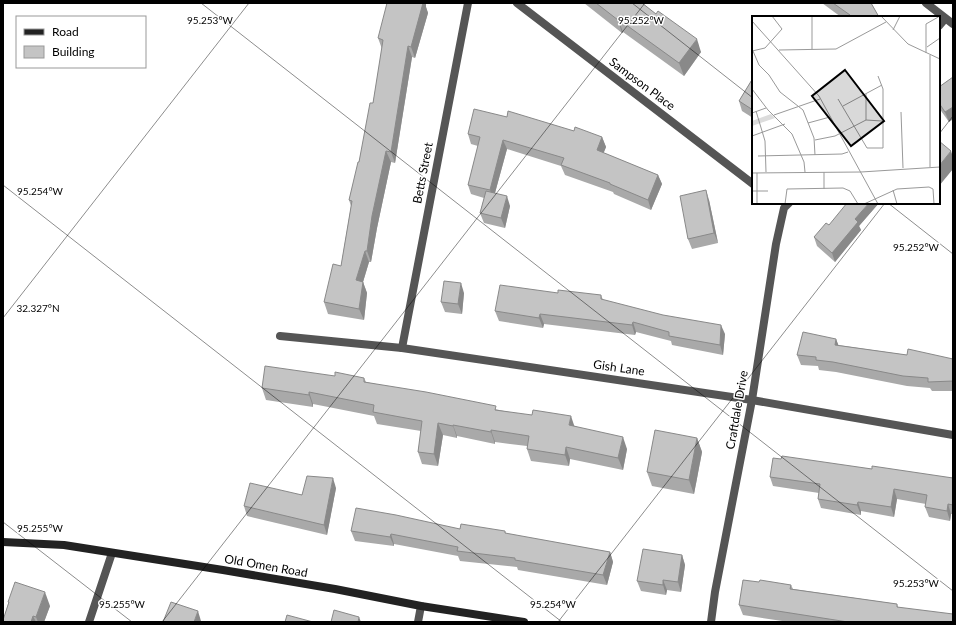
<svg xmlns="http://www.w3.org/2000/svg" width="956" height="625" viewBox="0 0 956 625" font-family="Lato,sans-serif">
	<rect width="100%" height="100%" fill="#fff"/>
	<g fill="none" stroke-linecap="round" stroke-linejoin="round">
		<g stroke="#555" stroke-width="8">
			<path d="M517,3l236,181"/>
			<path d="M926,3l27,21"/>
			<path d="M939,26l6,-7"/>
			<path d="M280,336l122,12 350,52 201,35"/>
			<path d="M402,348l66,-345"/>
			<path d="M89,622l23,-69"/>
			<path d="M418,622l3,-16"/>
			<path d="M711,622l4,-30 37,-192 24,-156 8,-36 5,-5"/>
		</g>
		<path stroke="#222" stroke-width="8" d="M3,542l61,3 159,25 112,19 86,17 103,16"/>
	</g>
	<g fill="#a9a9a9">
		<path d="M584,3h58l59,49 -17,24 -61,-44 -1,1z"/>
		<path d="M822,3h49l8,14h-38z"/>
		<path d="M426,7l2,6 -13,45 -3,-1 -17,106 -4,-1 -14,66 -6,34h-2l-6,20 4,11 -3,27 -36,-6 -4,-12 17,-36 10,-60 -2,-6 10,-38 14,-59 9,-54 -4,-11z"/>
		<path d="M953,77v42l-4,3 -10,-14v-21z"/>
		<path d="M753,78v40l-11,-7 -3,-10z"/>
		<path d="M507,117l95,20 4,10 -3,6 55,22 4,9 -11,26 -37,-16 -1,-2 -48,-17 -4,-9 -54,-17 -12,44 15,13 -5,22 -21,-5 -4,-10 4,-15 -13,-4 -3,-9 10,-39 -7,-2 -3,-10z"/>
		<path d="M709,200l9,43 -26,6 -4,-10z"/>
		<path d="M879,203l-20,23 2,4 -26,32 -18,-16 -3,-9 15,-12z"/>
		<path d="M464,293l-2,21 -17,-2 -4,-10z"/>
		<path d="M558,293l43,2 2,5 122,34 -2,21 -51,-10 -1,-4 -35,-9 -1,3 -91,-11 -1,4 -44,-7 -4,-10z"/>
		<path d="M836,339l2,6 69,10 46,4v32h-21l-2,-3 -23,-2 -71,-14 -17,-2 -1,-4 -17,-1 -4,-10z"/>
		<path d="M335,376l29,2 2,4 209,44 52,23 -4,21 -53,-11 -1,7 -38,-5 -4,-12v-3l-32,-4v2l-38,-8v2l-14,-3 -5,31 -16,-2 -4,-12 3,-21 -44,-7 -3,-8 -61,-12v3l-47,-7 -4,-12z"/>
		<path d="M697,438l5,14 -8,42 -42,-8 -5,-14z"/>
		<path d="M781,459l172,19v36h-2l-1,7 -21,-4 -4,-10 1,-3 -29,-5 -3,18 -33,-6v4l-40,-7 -3,-9 1,-6 -46,-7 -3,-9z"/>
		<path d="M336,488l-9,47 -80,-19 -3,-10z"/>
		<path d="M460,529l45,2 1,3 104,18 3,10 -6,23 -89,-15 -1,-3 -57,-6 -2,-5 -64,-12v2l-39,-5 -4,-10z"/>
		<path d="M682,555l3,10 -4,27 -14,-2 -1,5 -25,-4 -4,-10z"/>
		<path d="M759,582l32,3 2,4 104,15 1,3 55,15h-164l-46,-7 -4,-10z"/>
		<path d="M8,602l42,4 -6,16h-41l5,-18z"/>
	</g>
	<g fill="#898989">
		<path d="M422,3h4v4l2,6 -13,45 -4,-11z"/>
		<path d="M618,19l5,13 -1,1 -4,-13z"/>
		<path d="M697,39l4,13 -17,24 -5,-13z"/>
		<path d="M408,46l4,11 -17,106 -4,-11z"/>
		<path d="M953,107v12l-4,3 -4,-10z"/>
		<path d="M602,137l4,10 -5,13 -4,-10z"/>
		<path d="M503,140l4,9 -14,51 -3,-10z"/>
		<path d="M386,151l5,11 -14,66 -6,34 -4,-11 5,-35z"/>
		<path d="M951,151l2,6v12l-14,17v-20z"/>
		<path d="M658,175l4,9 -11,26 -3,-10z"/>
		<path d="M706,190l3,10 9,43 -4,-10z"/>
		<path d="M507,196l3,10 -5,22 -4,-10z"/>
		<path d="M869,203h10l-20,23 2,4 -26,32 -3,-9 23,-34z"/>
		<path d="M365,251l4,11 -9,30 -4,-12z"/>
		<path d="M363,282l4,11 -3,27 -5,-11z"/>
		<path d="M461,283l3,10 -2,21 -4,-10z"/>
		<path d="M540,314l4,10 -1,4 -4,-10z"/>
		<path d="M633,322l3,10 -1,3 -3,-10z"/>
		<path d="M721,325l4,9 -2,21 -3,-10z"/>
		<path d="M836,339l4,10 -5,-4z"/>
		<path d="M309,392l4,12v3l-4,-12z"/>
		<path d="M571,416l4,12 -6,-3z"/>
		<path d="M438,423l5,12 -5,31 -4,-12z"/>
		<path d="M453,425l4,11v2l-4,-12z"/>
		<path d="M491,430l4,12v2l-4,-12z"/>
		<path d="M623,437l4,12 -4,21 -5,-12z"/>
		<path d="M697,438l5,14 -8,42 -5,-14z"/>
		<path d="M566,447l4,12 -1,7 -4,-11z"/>
		<path d="M333,478l3,10 -9,47 -3,-10z"/>
		<path d="M894,489l3,10 -3,18 -3,-10z"/>
		<path d="M858,502l3,9v4l-4,-10z"/>
		<path d="M948,504l3,10 -1,7 -3,-10z"/>
		<path d="M391,534l3,10v2l-4,-9z"/>
		<path d="M610,552l3,10 -6,23 -4,-10z"/>
		<path d="M682,555l3,10 -4,27 -3,-10z"/>
		<path d="M663,580l4,10 -1,5 -3,-10z"/>
		<path d="M45,592l5,14 -6,16h-6l-2,-5z"/>
		<path d="M198,611l3,10v1h-7z"/>
		<path d="M33,616l3,6h-5z"/>
		<path d="M359,617l2,5h-3z"/>
	</g>
	<g fill="#c4c4c4" stroke="#898989">
		<path d="M387,3h36l-12,44 -3,-1 -17,106 -5,-1 -14,65 -5,35h-2l-9,29 7,2 -4,27 -35,-7 9,-38 8,2 11,-65 -3,-1 9,-38h1l11,-59h3l10,-63 -5,-2z"/>
		<path d="M596,3h46l14,11 2,-3 39,28 -18,24 -61,-44v1z"/>
		<path d="M833,3h38l8,14h-29v-2z"/>
		<path d="M953,77v30l-8,5 -6,-9v-16z"/>
		<path d="M753,78v32l-14,-9z"/>
		<path d="M474,109l33,8 1,-6 66,20 1,-4 27,10 -5,13 61,25 -10,25 -38,-16v-1l-49,-18 3,-7 -61,-18 -13,50 -22,-5 12,-48 -12,-3z"/>
		<path d="M939,141l12,10 -12,15z"/>
		<path d="M706,190l8,43 -26,6 -8,-43z"/>
		<path d="M486,191l21,5 -6,22 -21,-5z"/>
		<path d="M847,203h22l-14,16 3,3 -26,31 -18,-16 12,-14 3,2z"/>
		<path d="M444,281l17,2 -3,21 -17,-2z"/>
		<path d="M500,285l58,8v-3l43,5v4l62,16 58,10 -1,20 -51,-9v-4l-36,-10 -1,3 -92,-11 -1,4 -44,-7z"/>
		<path d="M803,332l33,7 -1,6 72,10 1,-6 45,10v22l-25,1v-4l-25,-2 -70,-14 -17,-2v-3l-19,-2z"/>
		<path d="M265,366l70,10v-4l29,6v4l62,10 70,14 -1,4 37,5 1,-5 38,6 -2,9 54,12 -5,21 -52,-11 -1,8 -38,-6 2,-13 -38,-6v2l-38,-7v1l-15,-3 -4,31 -16,-2 4,-31 -49,-9 1,-7 -65,-13v3l-47,-7z"/>
		<path d="M655,430l42,8 -8,42 -42,-8z"/>
		<path d="M782,456l90,13v-3l81,12v27l-5,-1 -1,7 -22,-4 2,-12 -33,-6 -3,18 -33,-5 -1,3 -39,-6 2,-15 -50,-7 3,-19 8,1z"/>
		<path d="M307,476l26,2 -9,47 -80,-19 6,-23 52,12z"/>
		<path d="M356,508l40,7 64,14 1,-5 44,7v2l105,19 -7,23 -88,-15v-2l-58,-7 1,-4 -67,-13 -1,3 -39,-6z"/>
		<path d="M643,549l39,6 -4,27 -15,-2v5l-26,-4z"/>
		<path d="M743,580l16,2 1,-2 31,5 -1,4 107,15v3l56,7v8h-105l-109,-17z"/>
		<path d="M15,582l30,10 -9,25 -3,-1 -2,6h-28v-2l6,-18h-1z"/>
		<path d="M171,602l27,9 -4,11h-31z"/>
		<path d="M334,610l25,7 -1,5h-27z"/>
		<path d="M287,615l26,7h-28z"/>
	</g>
	<path fill="none" stroke="#000" stroke-width="1" stroke-opacity="0.45" d="M201,3l752,588M632,3l121,95M939,134l14,-18M3,185l559,437M888,203l65,51M3,318l246,-315M3,522l129,100M162,622l483,-619M558,622l327,-419"/>
	<g text-anchor="middle" stroke-width="3" stroke-linejoin="round" paint-order="stroke">
		<g font-size="12" fill="#000" stroke="#fff">
			<text transform="translate(642 84) rotate(37)" y="4">Sampson Place</text>
			<text transform="translate(423 173) rotate(-79)" y="4">Betts Street</text>
			<text transform="translate(619 368) rotate(8)" y="4">Gish Lane</text>
			<text transform="translate(737 410) rotate(-80)" y="4">Craftdale Drive</text>
			<text transform="translate(266 566) rotate(10)" y="4">Old Omen Road</text>
		</g>
	</g>
	<g transform="translate(752 16)">
		<rect width="188" height="188" fill="#fff"/>
		<path d="M19,98l4,4 -23,8v-5z" fill="#dcdcdc"/>
		<path fill="none" stroke="#999" stroke-width="1" d="M20,0l10,13M60,0v33M129,0l27,28 32,15M0,5l67,75 59,108M141,14l7,-14M175,31l13,-9M27,34l57,-1 50,-27M0,35l13,-3 17,-19M1,35l6,14 10,10 11,17 23,18 11,28 1,17M174,37v-29l14,-8M178,39v112M0,73l16,21 24,24 12,28 1,10M114,78v26M86,83l29,49h16v-59l-5,-13M91,90l39,-21M4,95l9,30 1,31M149,96l2,56M0,97l14,-5M22,99l46,-16M56,107l22,-6M0,120l33,-12M63,124l20,-4 31,-16 16,1M6,140l84,-2 6,-2M72,156v17M0,157l109,-1 79,-5M5,157v31M141,174l4,14M0,175h16M33,188l2,-15 56,-1 7,3 8,13M112,188l33,-15 32,-2 4,2 1,15"/>
		<path fill="#000" fill-opacity="0.15" stroke="#000" stroke-width="2" d="M93,54l39,51 -33,25 -39,-50z"/>
		<rect width="188" height="188" fill="none" stroke="#000" stroke-width="2"/>
	</g>
	<g font-size="10" text-anchor="middle" fill="#000" stroke="#fff" stroke-width="3" stroke-linejoin="round" paint-order="stroke">
		<text x="210" y="24">95.253°W</text>
		<text x="641" y="24">95.252°W</text>
		<text x="40" y="195">95.254°W</text>
		<text x="916" y="251">95.252°W</text>
		<text x="38" y="312">32.327°N</text>
		<text x="40" y="532">95.255°W</text>
		<text x="916" y="587">95.253°W</text>
		<text x="122" y="608">95.255°W</text>
		<text x="553" y="608">95.254°W</text>
	</g>
	<rect width="956" height="625" fill="none" stroke="#000000" stroke-width="8"/>
	<rect x="16" y="16" width="130" height="52" fill="#ffffff" stroke="#999999"/>
	<rect x="24" y="29" width="20" height="6" fill="#222222" stroke="#999999"/>
	<text x="52" y="36" font-size="12" fill="#000000">Road</text>
	<rect x="24" y="46" width="20" height="12" fill="#c4c4c4" stroke="#999999"/>
	<text x="52" y="56" font-size="12" fill="#000000">Building</text>
</svg>
